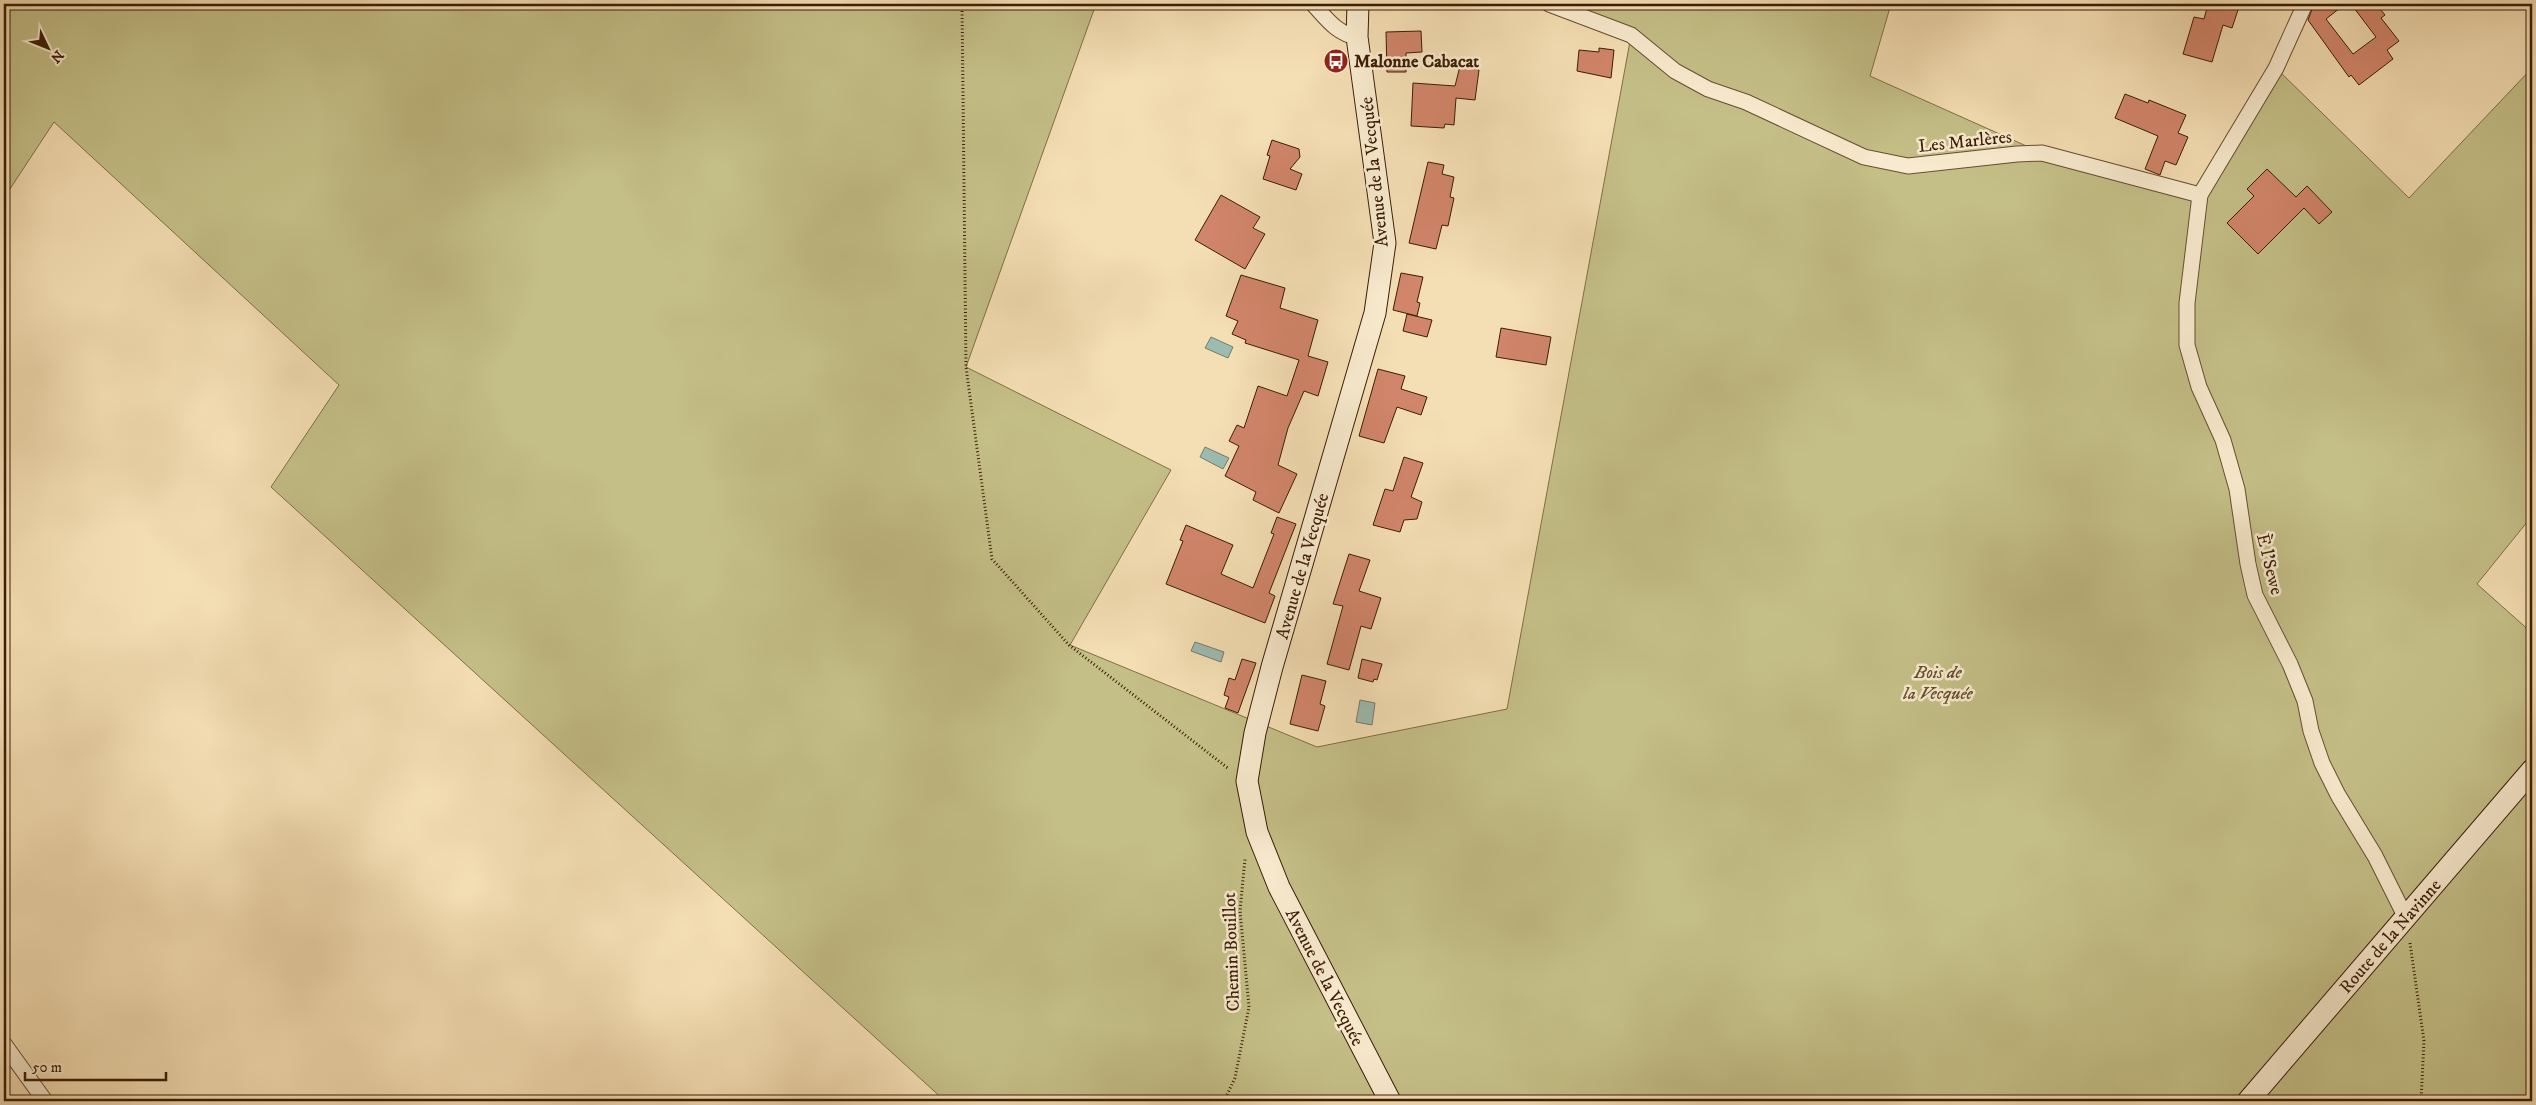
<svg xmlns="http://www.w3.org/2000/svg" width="2536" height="1105" viewBox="0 0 2536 1105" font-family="'IM FELL DW Pica',serif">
	<rect width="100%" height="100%" fill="#f4deb3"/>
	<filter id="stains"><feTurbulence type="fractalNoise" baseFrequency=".004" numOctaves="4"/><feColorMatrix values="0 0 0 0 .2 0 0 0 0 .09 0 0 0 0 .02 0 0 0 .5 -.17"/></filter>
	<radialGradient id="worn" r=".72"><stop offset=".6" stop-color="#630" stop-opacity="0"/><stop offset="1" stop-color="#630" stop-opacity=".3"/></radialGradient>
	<path fill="#c4bf87" stroke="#806e46" d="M4,4h1092l-130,363 205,103 -101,175 247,102 190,-38 124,-673 -82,-32h342l-21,72 172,77 157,42 77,-127 133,130 123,-130v448l-55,68 55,49v468h-1587l-674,-614 68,-102 -285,-263 -50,76z"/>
	<g fill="#9cbbb1" stroke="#757c6d">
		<path d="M1211,337l22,10 -5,11 -23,-10z"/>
		<path d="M1205,447l24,11 -6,11 -23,-12z"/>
		<path d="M1195,642l29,10 -3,10 -30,-11z"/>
		<path d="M1360,700l15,3 -3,22 -16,-3z"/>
	</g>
	<g fill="#d1856a" stroke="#3b1d06">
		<path d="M2208,4h32l-8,24 -9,-3 -11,37 -29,-8 11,-37 10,2z"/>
		<path d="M2314,4h31l-19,15 27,35 23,-17 -25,-33h25l9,11 -4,3 18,23 -12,9 6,9 -34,26 -8,-10 -2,2 -41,-57z"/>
		<path d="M1421,31l1,21 -16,1v19h-19l-1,-40z"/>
		<path d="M1599,48l15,2 -3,28 -34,-7 2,-21 20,2z"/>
		<path d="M1460,66l19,4 -4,30 -19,-2 -2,27 -9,-1 -1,4 -33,-2 2,-43 42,3z"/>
		<path d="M2125,94l23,9 1,-3 37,15 -8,18 10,4 -12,28 -11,-4 -5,14 -15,-6 13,-33 -43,-18z"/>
		<path d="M1272,140l27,9 1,8 -10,12 12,5 -6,16 -33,-11 7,-23 -3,-1z"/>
		<path d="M1428,162l16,3 -2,9 12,3 -4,20 4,1 -6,28 -6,-1 -6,24 -27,-6z"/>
		<path d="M2267,169l29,28 11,-11 25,26 -13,12 -15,-16 -46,46 -31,-31 27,-27 -7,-7z"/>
		<path d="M1221,195l39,22 -7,11 12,6 -20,35 -50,-29z"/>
		<path d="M1401,273l22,4 -6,25 3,1 -3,13 -24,-6z"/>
		<path d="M1241,275l44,13 -5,20 38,12 -10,36 20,6 -10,34 -14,-5 -16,37 -10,37 19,9 -18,39 -26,-13 3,-8 -31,-16 14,-30 -10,-5 8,-16 7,3 14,-42 29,10 12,-36 -54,-17 1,-3 -14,-6 6,-13 -12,-5z"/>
		<path d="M1407,314l25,6 -5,17 -24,-6z"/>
		<path d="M1501,328l50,9 -5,28 -50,-8z"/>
		<path d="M1378,369l27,7 -4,13 26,8 -6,18 -24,-8 -13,36 -25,-7z"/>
		<path d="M1404,457l19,6 -12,34 11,5 -5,17 -13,1 -4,12 -27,-7 12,-36 8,2z"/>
		<path d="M1277,517l19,7 -27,69 6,3 -10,27 -99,-39 17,-43 -3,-1 6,-15 47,20 -12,29 32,14 21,-54 -3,-1z"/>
		<path d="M1349,554l21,6 -11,31 22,7 -10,31 -10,-3 -12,44 -22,-6 16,-58 -10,-2z"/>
		<path d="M1242,659l14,4 -18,50 -13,-5 4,-11 -5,-2 5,-17 6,2z"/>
		<path d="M1362,659l20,5 -5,16 -3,-1 -1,3 -15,-4z"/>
		<path d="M1302,675l24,6 -6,23 5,2 -7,25 -28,-7z"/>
	</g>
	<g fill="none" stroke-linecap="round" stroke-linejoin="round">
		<defs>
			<g id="street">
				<path d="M1313,4c13,14 24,30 44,33"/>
				<path d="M1549,4l82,31 44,36 33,18 38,13 118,55 44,9 109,-12 25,-1 158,42"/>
				<path d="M2305,4l-29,64 -76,127 -13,108v42l12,42 24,53 14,49 11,75 7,31 35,69 15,37 6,30 11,32 16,32 37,61 31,62"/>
				<path d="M4,1044l41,57"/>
			</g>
			<g id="secondary">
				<path d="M1358,4l-1,33 28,206 -10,70 -103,354 -17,66 -8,48 10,51 22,55 111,214"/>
				<path d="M2248,1101l284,-331"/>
			</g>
		</defs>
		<use href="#street" stroke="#694d31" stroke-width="17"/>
		<use href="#secondary" stroke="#3b1d06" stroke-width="23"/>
		<g stroke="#3b1d06" stroke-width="3" stroke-dasharray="1 2.5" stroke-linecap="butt">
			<path d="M962,4l4,363 26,192 77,86 160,124"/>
			<path d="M2410,943l14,98 -3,60"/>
			<path d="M1224,1101l11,-23 14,-71 -9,-96 5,-52"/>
		</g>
		<use href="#street" stroke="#f8eace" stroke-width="15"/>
		<use href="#secondary" stroke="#f8eace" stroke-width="21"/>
	</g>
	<defs>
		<symbol id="bus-disc" viewBox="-11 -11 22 22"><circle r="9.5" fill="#8f2418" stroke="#f8eace"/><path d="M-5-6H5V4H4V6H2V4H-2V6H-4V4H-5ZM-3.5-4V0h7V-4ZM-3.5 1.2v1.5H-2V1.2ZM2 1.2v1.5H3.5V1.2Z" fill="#fff"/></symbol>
	</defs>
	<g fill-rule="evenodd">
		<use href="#bus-disc" x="1322" y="47" width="28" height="28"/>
	</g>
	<g text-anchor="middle" stroke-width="5" stroke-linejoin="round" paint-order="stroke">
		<g font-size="18" font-weight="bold" fill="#3b1d06" stroke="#f8eace" text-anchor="start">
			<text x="1354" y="67">Malonne Cabacat</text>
		</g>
		<g font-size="18" fill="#3b1d06" stroke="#f8eace">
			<text transform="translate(1965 141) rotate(-6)" y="6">Les Marlères</text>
			<text transform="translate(1374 172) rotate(-96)" y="6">Avenue de la Vecquée</text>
			<text transform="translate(2270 564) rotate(76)" y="6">È l'Sewe</text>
			<text transform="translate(1302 566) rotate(-74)" y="6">Avenue de la Vecquée</text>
			<text transform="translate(2390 936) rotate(-49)" y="6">Route de la Navinne</text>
			<text transform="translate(1231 952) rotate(-92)" y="6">Chemin Bouillot</text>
			<text transform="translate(1325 977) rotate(63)" y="6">Avenue de la Vecquée</text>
		</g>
		<g font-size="18" font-style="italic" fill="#644e2d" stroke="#f8eace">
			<text x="1938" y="678">Bois de<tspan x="1938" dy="21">la Vecquée</tspan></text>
		</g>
	</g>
	<rect width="2536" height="1105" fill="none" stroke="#f4deb3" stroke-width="20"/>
	<rect x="5" y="5" width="2526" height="1095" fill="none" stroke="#3b1d06" stroke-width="2.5"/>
	<rect x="10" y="10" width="2516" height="1085" fill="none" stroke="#3b1d06"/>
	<g transform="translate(48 48) rotate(133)" stroke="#f8eace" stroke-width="4" paint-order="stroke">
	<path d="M0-4L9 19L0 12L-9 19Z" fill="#3b1d06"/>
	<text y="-8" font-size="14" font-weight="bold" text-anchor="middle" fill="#3b1d06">N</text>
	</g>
	<path d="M25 1072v8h141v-8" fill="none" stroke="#3b1d06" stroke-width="2.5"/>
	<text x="32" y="1072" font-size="15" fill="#3b1d06" stroke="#f8eace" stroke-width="4" paint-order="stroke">50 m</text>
	<rect width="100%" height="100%" filter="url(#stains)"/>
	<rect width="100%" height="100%" fill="url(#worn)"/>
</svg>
